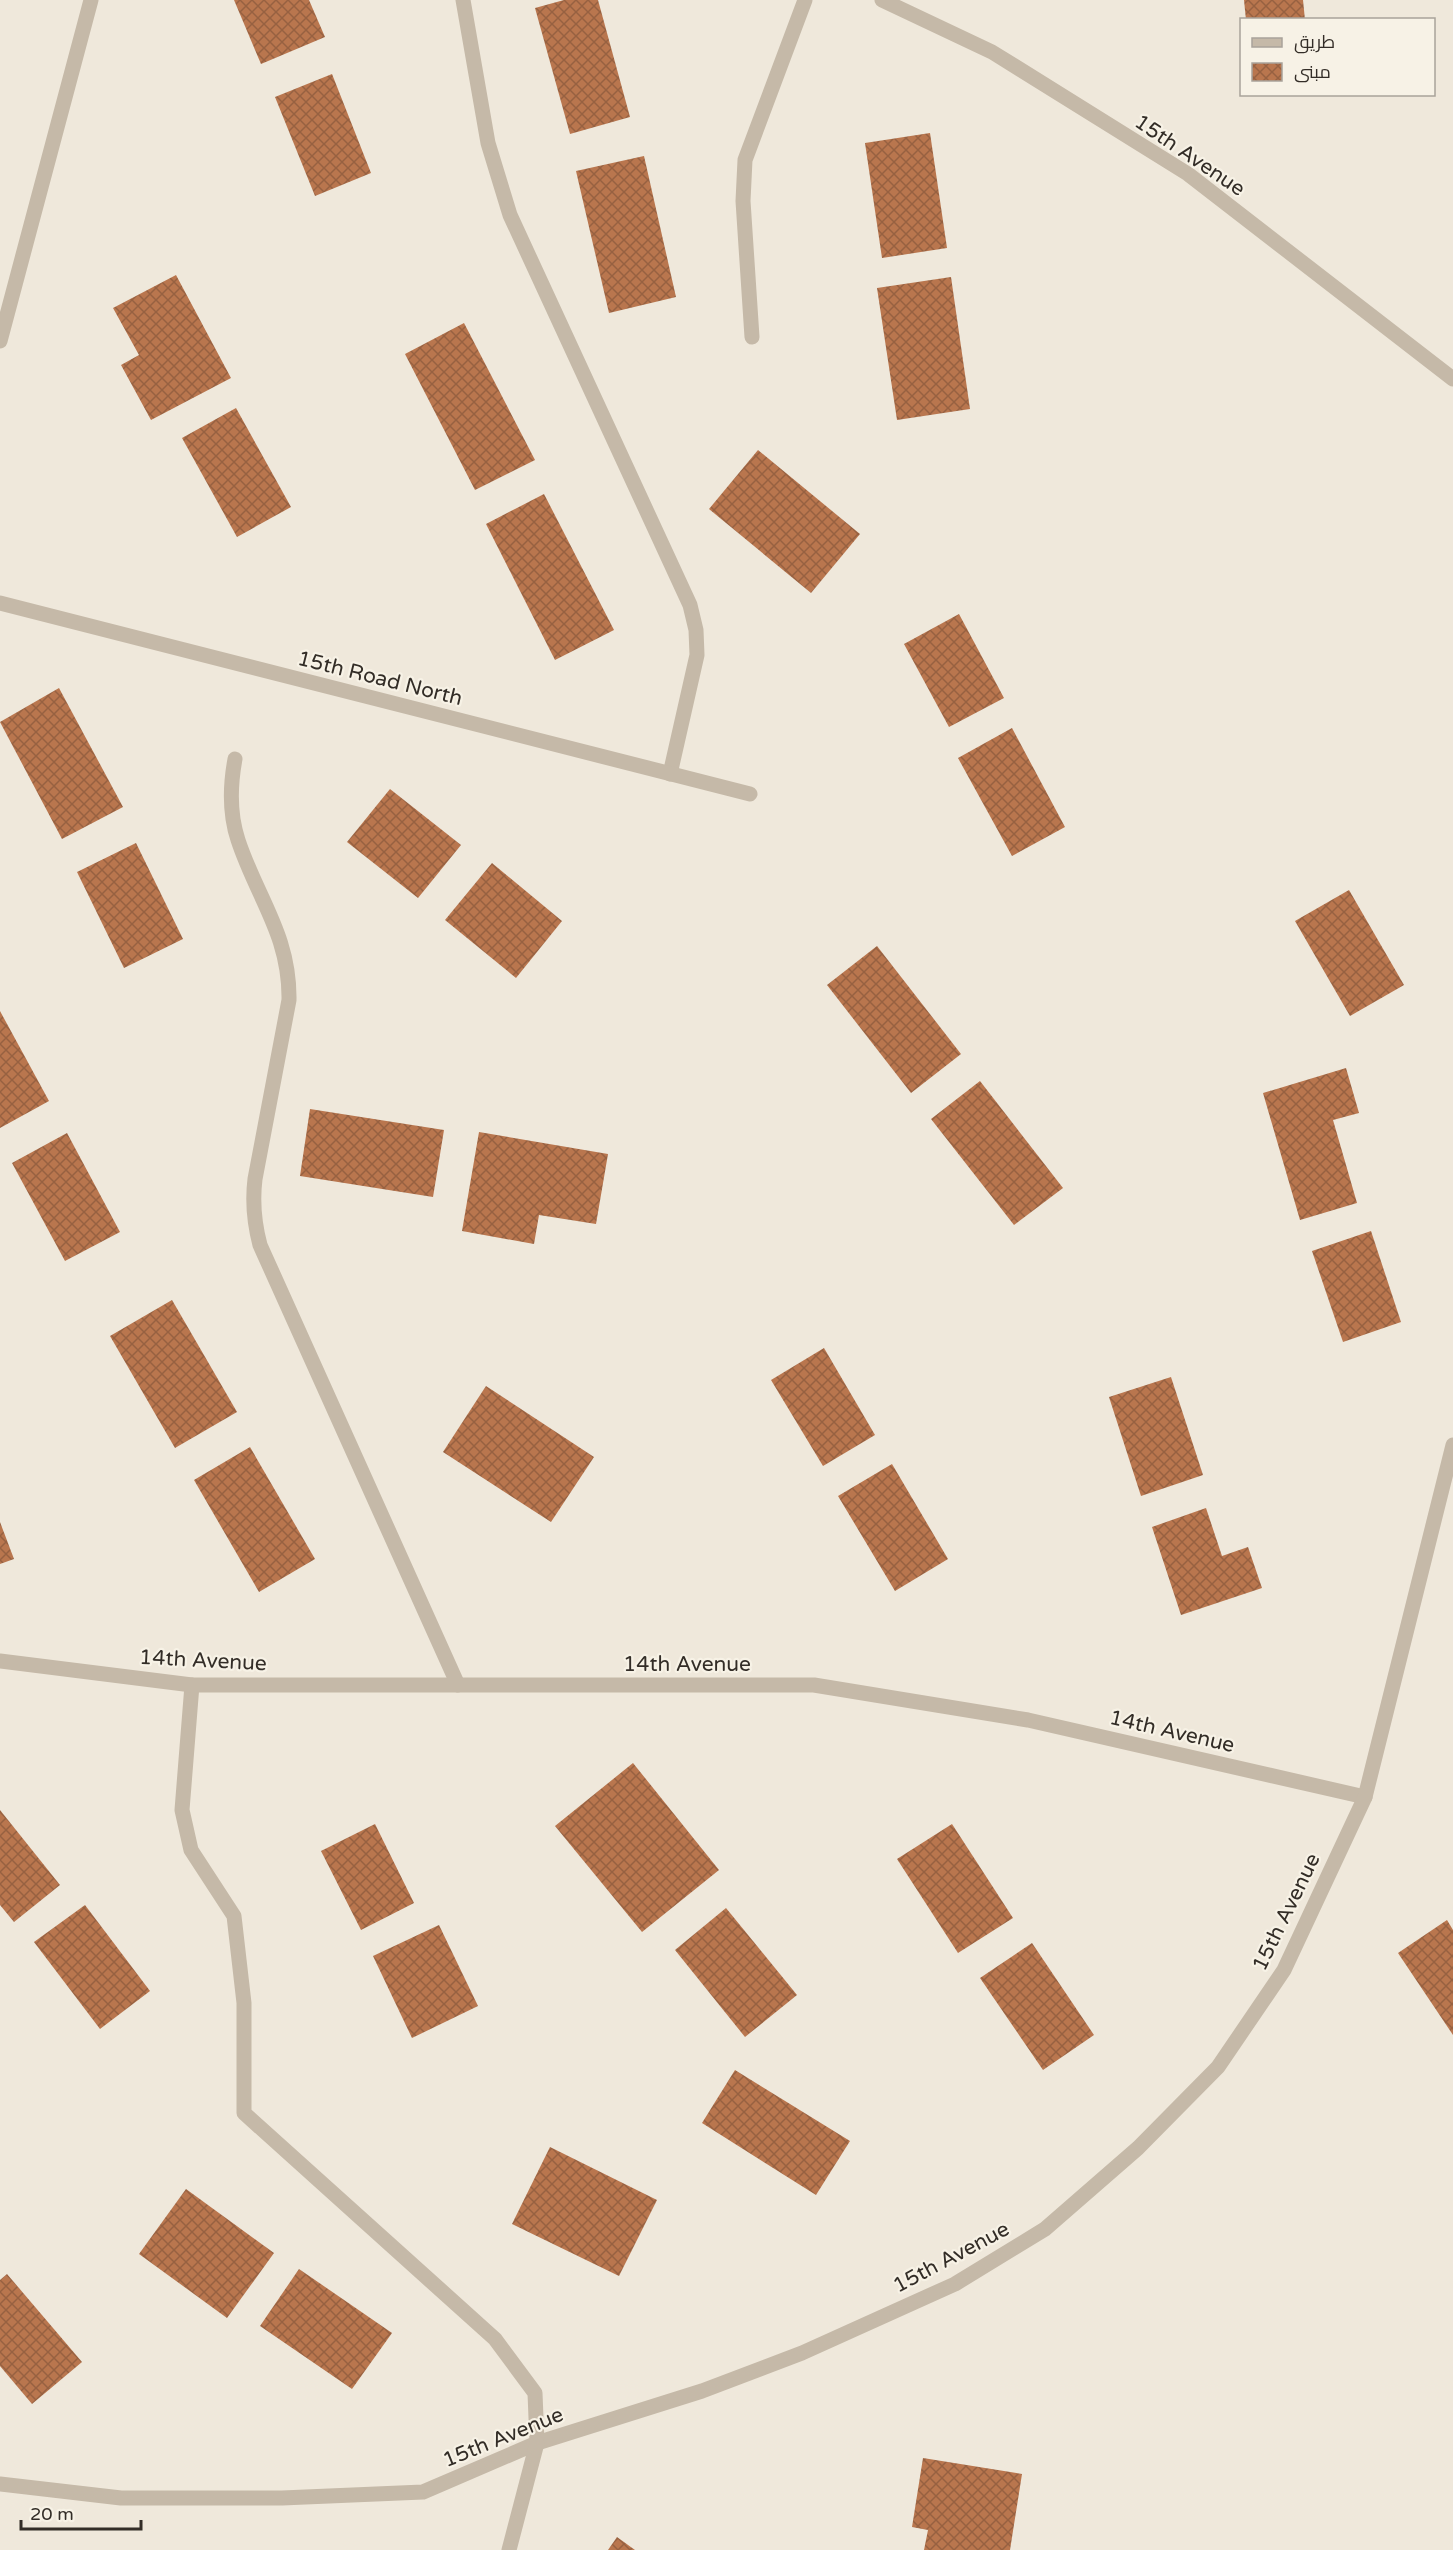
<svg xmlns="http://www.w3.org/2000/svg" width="1453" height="2550" viewBox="0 0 1453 2550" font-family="'Varela Round',Cairo,sans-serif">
	<defs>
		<pattern id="building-cross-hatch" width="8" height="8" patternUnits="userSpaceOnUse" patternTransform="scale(1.5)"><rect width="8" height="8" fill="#b9764e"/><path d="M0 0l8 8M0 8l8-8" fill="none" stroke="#976141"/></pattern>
	</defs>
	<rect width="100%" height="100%" fill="#efe8db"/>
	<g fill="url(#building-cross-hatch)">
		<path d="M234,0h75l16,37 -64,27z"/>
		<path d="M564,0h34l32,117 -60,17 -35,-126z"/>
		<path d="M1244,0h59l2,20h-59z"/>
		<path d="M332,74l39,99 -56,23 -40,-99z"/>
		<path d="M930,133l17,115 -65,10 -17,-115z"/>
		<path d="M644,156l32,141 -67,16 -33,-142z"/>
		<path d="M176,275l55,103 -80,42 -30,-55 18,-10 -26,-47z"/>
		<path d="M951,277l19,132 -73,11 -20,-132z"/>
		<path d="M464,323l71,137 -60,30 -70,-136z"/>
		<path d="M236,408l55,99 -54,30 -55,-99z"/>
		<path d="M758,450l102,84 -49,59 -102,-84z"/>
		<path d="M544,494l70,136 -59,30 -69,-136z"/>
		<path d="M959,614l45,84 -55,29 -45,-83z"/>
		<path d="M59,688l64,119 -61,32 -62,-117z"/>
		<path d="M1012,728l53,99 -53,29 -54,-98z"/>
		<path d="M390,789l71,56 -43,53 -71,-56z"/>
		<path d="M136,843l47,96 -59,29 -47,-96z"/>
		<path d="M492,863l70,58 -46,57 -71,-58z"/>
		<path d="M1349,890l55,95 -54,31 -55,-95z"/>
		<path d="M877,946l84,108 -50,39 -84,-108z"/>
		<path d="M0,1011l49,90 -49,27z"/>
		<path d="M1346,1068l13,45 -26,7 24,83 -57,17 -37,-127z"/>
		<path d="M980,1081l83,107 -49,37 -83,-106z"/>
		<path d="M310,1109l134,21 -11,67 -133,-21z"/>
		<path d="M479,1132l129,22 -12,70 -57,-9 -5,29 -72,-13z"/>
		<path d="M67,1133l53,99 -55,29 -53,-98z"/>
		<path d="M1371,1231l30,91 -58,20 -31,-91z"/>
		<path d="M172,1300l65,112 -62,36 -65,-112z"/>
		<path d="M824,1348l51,87 -52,31 -52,-86z"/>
		<path d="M1171,1377l32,98 -62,21 -32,-99z"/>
		<path d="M486,1386l108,71 -43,65 -108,-70z"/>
		<path d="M250,1447l65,112 -56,33 -65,-112z"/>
		<path d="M892,1464l56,95 -53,32 -57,-95z"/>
		<path d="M1206,1508l16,48 26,-9 14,41 -81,27 -29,-88z"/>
		<path d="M0,1522l14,37 -14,5z"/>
		<path d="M633,1763l86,107 -77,62 -87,-106z"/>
		<path d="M0,1810l60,75 -46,37 -14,-17z"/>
		<path d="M375,1824l39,79 -53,27 -40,-79z"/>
		<path d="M952,1824l61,94 -55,35 -61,-94z"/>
		<path d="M85,1905l65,86 -50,38 -66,-87z"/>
		<path d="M726,1908l71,87 -52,42 -70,-87z"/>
		<path d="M1447,1920l6,10v105l-55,-82z"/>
		<path d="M439,1925l39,81 -66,32 -39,-82z"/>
		<path d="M1032,1943l62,92 -51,35 -63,-92z"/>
		<path d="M735,2070l115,71 -34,54 -114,-72z"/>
		<path d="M550,2147l107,53 -38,76 -107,-52z"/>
		<path d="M186,2189l88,64 -47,65 -88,-64z"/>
		<path d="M299,2269l93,64 -40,56 -92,-63z"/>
		<path d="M7,2274l75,88 -50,42 -32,-38v-86z"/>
		<path d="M923,2458l99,16 -12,76h-86l4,-20 -16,-3z"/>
		<path d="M617,2537l18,13h-27z"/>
	</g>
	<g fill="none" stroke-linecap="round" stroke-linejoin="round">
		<path stroke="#c5b9a8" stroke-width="15" d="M192,1685l-10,125 9,40 43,66 10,87v110l251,226 40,54 2,50"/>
		<g stroke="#c5b9a8" stroke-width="15">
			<path d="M463,0l25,143 22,72 180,390 6,25 1,25 -27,119"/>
			<path d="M882,0l110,52 196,122 265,205"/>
			<path d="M752,337l-9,-136 2,-41 60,-160"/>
			<path d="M0,341l91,-341"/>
			<path d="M0,603l750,191"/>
			<path d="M235,759c-5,27 -6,54 3,81 19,58 52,95 51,160l-34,179c-3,24 -1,43 5,66l198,440"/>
			<path d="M0,1661l192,24h622l214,35 337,77"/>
			<path d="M0,2484l121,14h161l141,-6 114,-49 165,-52 100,-38 153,-69 90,-55 93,-81 80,-81 66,-97 81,-173 88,-352"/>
			<path d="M509,2550l28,-107"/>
		</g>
	</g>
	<g text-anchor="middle" stroke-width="4.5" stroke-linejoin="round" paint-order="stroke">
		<g font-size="21" fill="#332d27" stroke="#f7f2e6">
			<text transform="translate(1190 155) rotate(34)" y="7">15th Avenue</text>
			<text transform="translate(380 678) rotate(14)" y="7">15th Road North</text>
			<text transform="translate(203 1660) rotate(3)" y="7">14th Avenue</text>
			<text x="687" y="1671">14th Avenue</text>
			<text transform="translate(1172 1731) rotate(13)" y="7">14th Avenue</text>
			<text transform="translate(1286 1912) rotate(-64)" y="7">15th Avenue</text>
			<text transform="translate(951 2257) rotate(-28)" y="7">15th Avenue</text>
			<text transform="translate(503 2437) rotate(-22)" y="7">15th Avenue</text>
		</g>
	</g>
	<rect x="1240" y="18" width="195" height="78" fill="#f7f2e6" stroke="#a9a39a" stroke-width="1.5"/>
	<rect x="1252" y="38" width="30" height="9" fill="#c5b9a8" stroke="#a9a39a" stroke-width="1.5"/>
	<text x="1294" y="48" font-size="18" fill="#332d27">طريق</text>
	<rect x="1252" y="63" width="30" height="18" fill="url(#building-cross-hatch)" stroke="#a9a39a" stroke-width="1.5"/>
	<text x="1294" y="78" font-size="18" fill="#332d27">مبنى</text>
	<path d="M21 2520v9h120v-9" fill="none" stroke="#332d27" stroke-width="3"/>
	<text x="30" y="2520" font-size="18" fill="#332d27" stroke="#f7f2e6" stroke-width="4.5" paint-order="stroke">20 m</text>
</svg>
